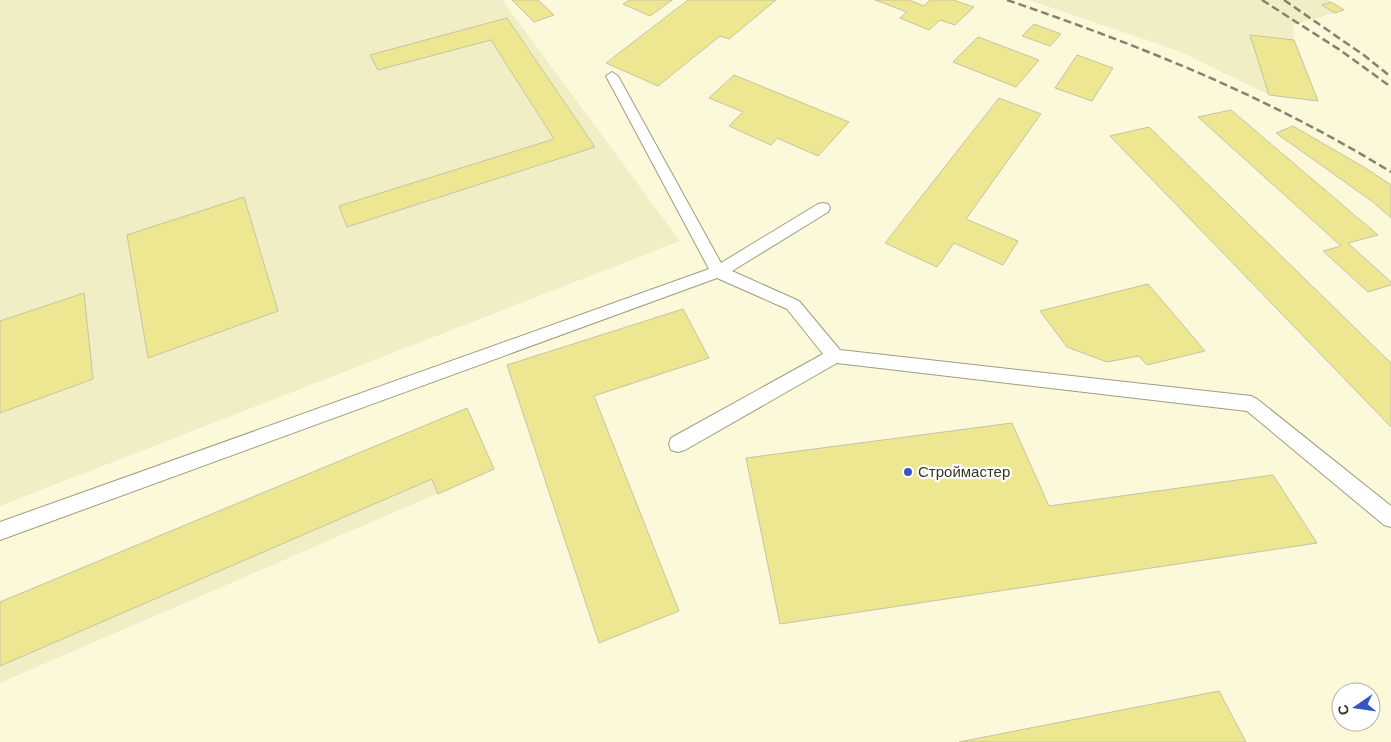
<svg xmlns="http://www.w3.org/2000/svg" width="1391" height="742" viewBox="0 0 1391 742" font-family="Arial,sans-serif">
	<rect width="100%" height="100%" fill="#fbf9d9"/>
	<g fill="#f1eec6">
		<path d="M0,0h502l178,241 -680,265z"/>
		<path d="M1029,0h300l15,10 -51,15 1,15 24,61 -49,-6 -88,-43z"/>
		<path d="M467,408l27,61 -494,214v-81z"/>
	</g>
	<g fill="#eee791" stroke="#c5c3a4">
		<path d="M512,0h26l16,15 -20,7z"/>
		<path d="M630,0h42l-22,16 -27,-12z"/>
		<path d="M688,0h88l-47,39 -9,-3 -62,50 -52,-23z"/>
		<path d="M875,0h34l15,6 6,-6h23l21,7 -19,18 -15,-5 -11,10 -29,-12 7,-6z"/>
		<path d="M1331,2l13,8 -9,3 -13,-8z"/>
		<path d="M507,18l88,129 -248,80 -8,-21 215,-67 -63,-99 -113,30 -8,-15z"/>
		<path d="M1034,24l27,10 -11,12 -28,-10z"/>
		<path d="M1250,35l44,5 24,61 -49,-6z"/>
		<path d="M978,37l61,23 -23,27 -63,-25z"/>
		<path d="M1077,55l36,13 -21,33 -37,-13z"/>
		<path d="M734,75l115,47 -31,34 -41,-18 -6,7 -42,-19 14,-14 -34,-14z"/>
		<path d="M999,98l42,16 -75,105 52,22 -15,24 -49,-22 -17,24 -52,-24z"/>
		<path d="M1231,110l147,125 -30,8 43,39v3l-23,7 -45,-41 18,-5 -143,-129z"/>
		<path d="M1293,126l74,43 24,16v33l-18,-16 -97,-69z"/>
		<path d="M1149,127l242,236v64l-281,-291z"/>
		<path d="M244,197l34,114 -130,47 -21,-123z"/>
		<path d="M1148,284l57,67 -58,14 -8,-9 -32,6 -40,-15 -27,-36z"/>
		<path d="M84,293l9,86 -93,34v-92z"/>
		<path d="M683,309l26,49 -115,38 85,215 -80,32 -92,-278z"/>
		<path d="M467,408l27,61 -56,25 -6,-15 -432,187v-64z"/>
		<path d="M1012,423l37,83 224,-31 44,68 -537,81 -34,-166z"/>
		<path d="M1219,691l27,51h-287z"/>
	</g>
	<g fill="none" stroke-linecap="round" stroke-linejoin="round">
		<defs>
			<path id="lane" d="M612,72l6,4 103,187 97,-59 5,-1 5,1 2,4 -2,4 -96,59 67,30 41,49 411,46 6,3 134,107v21l-7,-2 -137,-114 -410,-48 -152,87 -7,2 -7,-2 -2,-6 2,-6 152,-84 -36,-45 -70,-31 -717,262v-18l709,-253 -103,-193z"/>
		</defs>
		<use href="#lane" stroke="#9f9d7f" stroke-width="2"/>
		<use href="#lane" fill="#fff" fill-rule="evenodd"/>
		<g stroke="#84836f" stroke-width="2.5" stroke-dasharray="8 4" stroke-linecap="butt">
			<path d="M1007,0c137,47 260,96 384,172"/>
			<path d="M1262,0l78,50 51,37"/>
			<path d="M1284,0l81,56 26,21"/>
		</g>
	</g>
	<circle fill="#3655c6" stroke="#fff" stroke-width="2" cx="908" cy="472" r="5"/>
	<g text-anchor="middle" stroke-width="4.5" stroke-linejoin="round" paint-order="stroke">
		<g font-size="15" fill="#363629" stroke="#fff" text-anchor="start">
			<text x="918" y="477">Строймастер</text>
		</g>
	</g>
	<g transform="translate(1356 707) rotate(257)"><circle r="24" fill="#ffffff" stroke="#afafa9"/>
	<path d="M0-4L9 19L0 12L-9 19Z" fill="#3655c6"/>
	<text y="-8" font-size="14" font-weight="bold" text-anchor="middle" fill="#363629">С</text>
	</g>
</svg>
